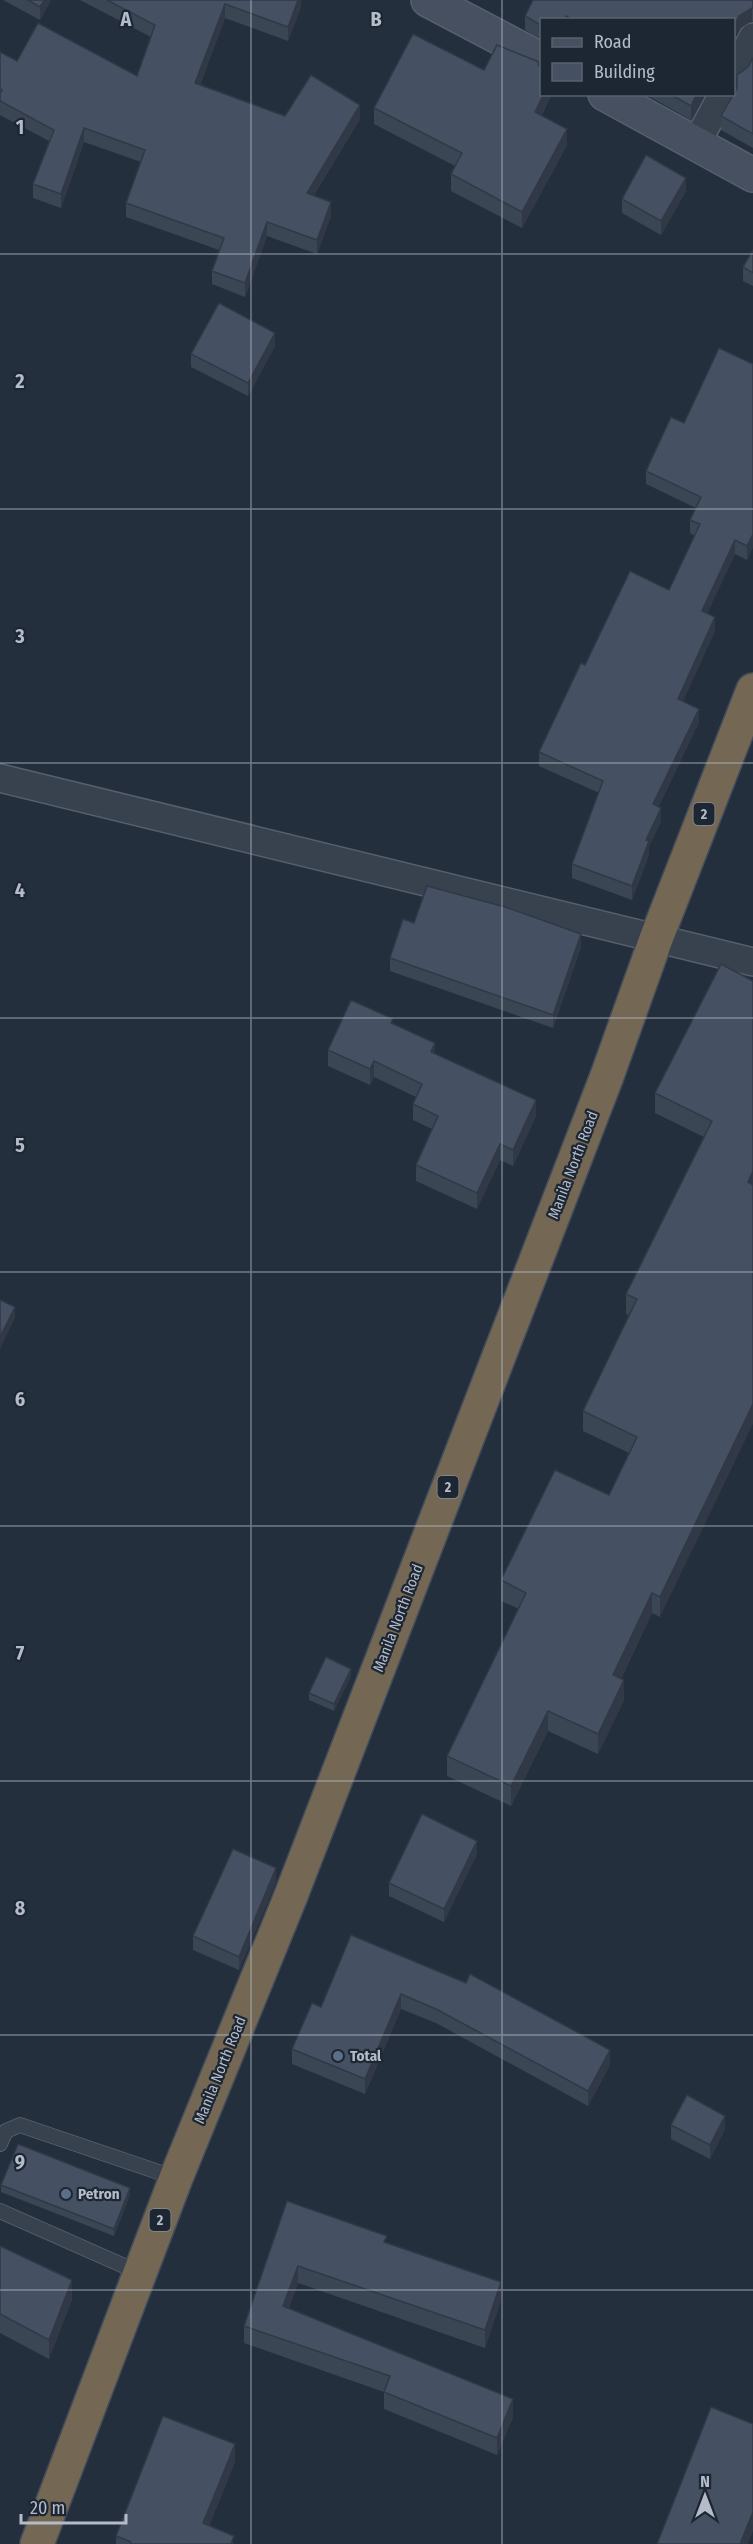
<svg xmlns="http://www.w3.org/2000/svg" width="753" height="2544" viewBox="0 0 753 2544" font-family="'Fira Sans Condensed',sans-serif">
	<rect width="100%" height="100%" fill="#242f3e"/>
	<g fill="none" stroke-linecap="round" stroke-linejoin="round">
		<defs>
			<g id="lane">
				<path d="M0,2144l6,-13 14,-6 156,53"/>
				<path d="M0,2211l140,62"/>
			</g>
			<g id="street">
				<path d="M734,74l19,-37"/>
				<path d="M696,144l27,-50"/>
				<path d="M0,778l753,184"/>
			</g>
			<g id="secondary">
				<path d="M428,0l114,60"/>
				<path d="M605,94l148,81"/>
			</g>
			<path id="highway" d="M37,2544l139,-366 114,-280 317,-822 49,-137 97,-249"/>
		</defs>
		<use href="#lane" stroke="#565f6c" stroke-width="16"/>
		<use href="#street" stroke="#565f6c" stroke-width="30"/>
		<use href="#secondary" stroke="#565f6c" stroke-width="36"/>
		<use href="#highway" stroke="#434c59" stroke-width="36"/>
		<use href="#lane" stroke="#38414e" stroke-width="14"/>
		<use href="#street" stroke="#38414e" stroke-width="27"/>
		<use href="#secondary" stroke="#465061" stroke-width="33"/>
		<use href="#highway" stroke="#746855" stroke-width="33"/>
	</g>
	<g fill="#3b4654">
		<path d="M3,0h48l-11,20z"/>
		<path d="M80,0h221v7l-13,34 -63,-23 -25,67 85,31 75,3 -46,76 17,21 -14,38 -50,-18 -22,61 -33,-13v-13l7,-21 -93,-33v-14l15,-41 -57,-20 -23,66 -28,-10v-14l16,-43 -49,-26v-63l17,9 120,15 14,-39z"/>
		<path d="M753,0v22l-1,-1 -13,8 -5,-9h-192v20l-17,-10v-14z"/>
		<path d="M753,58v90l-32,-18v-14z"/>
		<path d="M539,65l3,29h10l-10,21 25,30 -45,83 -71,-37v-17l4,-8 -81,-42v-16l110,-38z"/>
		<path d="M645,94h60l-14,26z"/>
		<path d="M686,191l-25,44 -39,-22v-14z"/>
		<path d="M753,250v36l-10,-5v-14z"/>
		<path d="M275,346l-27,50 -57,-29v-13z"/>
		<path d="M753,364v183l-6,13 -12,-6 -28,59 8,18 -32,70 16,21 -40,84 2,15 -12,25v9l-17,45 -60,-22v-14l27,-71 -60,-27v-14l46,-87 84,-75 26,-54 -5,-3v-13l6,-12 -50,-24v-13l38,-48z"/>
		<path d="M414,923l167,24 -28,81 -163,-57v-13z"/>
		<path d="M753,981l-93,636 -8,-4 -31,66 3,21 -26,54 -50,-23 -37,75 -64,-30v-20l72,-147 -18,-8v-21l108,-85 20,-42 -46,-22v-20l46,-96 -3,-1v-20l78,-157 -49,-24v-20z"/>
		<path d="M393,1024l42,30 101,62 -23,50 -13,-6 -23,49 -61,-28v-16l16,-36 -19,-9v-16l3,-7 -42,-20 -4,8 -42,-19v-16z"/>
		<path d="M351,1676l-17,35 -25,-11v-7z"/>
		<path d="M477,1854l-33,68 -55,-26v-13z"/>
		<path d="M276,1882l-37,88 -46,-20v-14z"/>
		<path d="M351,1935l259,130 -22,41 -152,-83 -35,-14 -36,85 -73,-30v-15l29,-42z"/>
		<path d="M671,2125l54,4 -15,30 -39,-20z"/>
		<path d="M1,2185l129,10 -16,41 -113,-44z"/>
		<path d="M287,2201l100,42 114,57 -16,48 -187,-65 -9,25 224,109 -16,38 -113,-46v-17l-140,-49v-17z"/>
		<path d="M0,2246l72,53 -23,60 -49,-26z"/>
		<path d="M235,2462l-26,64 25,18h-118v-8z"/>
	</g>
	<g fill="#303945">
		<path d="M44,0h7l-11,20v-13z"/>
		<path d="M298,0h3v7l-13,34v-14z"/>
		<path d="M225,4v14l-30,79v-14z"/>
		<path d="M752,8v13l-13,8 -5,12v-14l5,-11z"/>
		<path d="M544,94h8l-17,34v-16z"/>
		<path d="M697,94h8l-14,26v-14z"/>
		<path d="M360,105v14l-53,88v-14z"/>
		<path d="M84,128v14l-23,66v-14z"/>
		<path d="M567,129v16l-45,83v-16z"/>
		<path d="M686,178v13l-25,44v-14z"/>
		<path d="M331,202v14l-14,38v-14z"/>
		<path d="M267,222v14l-22,61v-14z"/>
		<path d="M275,333v13l-27,50v-13z"/>
		<path d="M753,534v13l-6,13v-14z"/>
		<path d="M735,540v14l-33,71v-14z"/>
		<path d="M715,617v14l-37,81v-13z"/>
		<path d="M699,709v13l-46,96v-14z"/>
		<path d="M661,808v13l-12,25v9l-17,45v-14l14,-46z"/>
		<path d="M581,934v13l-28,81v-13z"/>
		<path d="M435,1043v16l-4,-7z"/>
		<path d="M374,1061v16l-4,8v-16z"/>
		<path d="M536,1100v16l-23,50v-16z"/>
		<path d="M500,1144v16l-23,49v-16z"/>
		<path d="M753,1171v20l-5,-9z"/>
		<path d="M15,1307v11l-15,31v-12z"/>
		<path d="M753,1404v20l-93,193v-20z"/>
		<path d="M652,1593v20l-39,82v-20z"/>
		<path d="M351,1669v7l-17,35v-7z"/>
		<path d="M624,1680v20l-26,54v-20z"/>
		<path d="M548,1711v20l-37,75v-20z"/>
		<path d="M477,1841v13l-33,68v-13z"/>
		<path d="M276,1868v14l-37,88v-13z"/>
		<path d="M401,1994v15l-36,85v-15z"/>
		<path d="M610,2050v15l-22,41v-15z"/>
		<path d="M725,2116v13l-15,30v-14z"/>
		<path d="M130,2188v7l-16,41v-7z"/>
		<path d="M298,2266v17l-15,40v-17z"/>
		<path d="M72,2280v19l-23,60v-19z"/>
		<path d="M501,2282v18l-16,48v-18z"/>
		<path d="M513,2399v18l-16,38v-17z"/>
		<path d="M235,2444v18l-32,79v-18z"/>
		<path d="M753,2512v19l-5,13h-8z"/>
	</g>
	<g fill="#455162" stroke="#303945" stroke-width="1.5">
		<path d="M28,0h16l-4,7z"/>
		<path d="M107,0h191l-10,27 -63,-23 -30,79 90,33 26,-41 49,30 -53,88 24,9 -14,38 -50,-18 -22,61 -33,-12 12,-33 -98,-35 19,-53 -61,-22 -23,66 -28,-10 21,-54 -54,-29v-7l2,-4 -2,-1v-37l17,9 21,-38 99,53 18,-51z"/>
		<path d="M533,0h220v8h-1l-13,8 -5,11v-7h-161l-7,-4 -2,4h-22v6l-17,-10z"/>
		<path d="M413,34l71,36 13,-25 42,17 -1,3 4,2v27h2l-9,18 32,17 -45,83 -71,-38 11,-21 -88,-45z"/>
		<path d="M753,58v76l-32,-18 16,-28v-13l11,-8z"/>
		<path d="M670,94h27l-6,12z"/>
		<path d="M646,155l40,23 -25,43 -39,-22z"/>
		<path d="M753,250v23l-10,-6z"/>
		<path d="M219,303l56,30 -27,50 -57,-29z"/>
		<path d="M719,348l34,16v170l-6,12 -12,-6 -33,71 13,6 -37,82 21,10 -46,95 8,4 -15,32 3,1 -17,45 -60,-22 31,-83 -64,-29 42,-89 4,2 45,-94 39,19 31,-66 -10,-4 11,-23 -55,-26 25,-54 13,6z"/>
		<path d="M427,886l78,21 76,27 -28,81 -163,-57 13,-39 11,4z"/>
		<path d="M721,964l32,17v190l-5,11 5,3v219l-93,193 -8,-4 -39,82 11,5 -26,54 -50,-23 -37,75 -64,-30 79,-163 -25,-13 54,-110 54,25 28,-58 -54,-26 54,-112 -11,-5 86,-173 -57,-28z"/>
		<path d="M351,1000l42,19 -2,4 44,20 -4,9 105,48 -23,50 -13,-6 -23,49 -61,-28 22,-49 -25,-12 9,-20 -48,-23 -4,8 -42,-19z"/>
		<path d="M0,1300l15,7 -15,30z"/>
		<path d="M326,1657l25,12 -17,35 -25,-11z"/>
		<path d="M422,1814l55,27 -33,68 -55,-26z"/>
		<path d="M233,1849l43,19 -37,89 -46,-21z"/>
		<path d="M351,1935l115,48 4,-9 140,76 -22,41 -152,-82 -35,-15 -36,85 -73,-30 20,-46 9,4z"/>
		<path d="M687,2095l38,21 -15,29 -39,-20z"/>
		<path d="M18,2144l112,44 -16,41 -113,-44z"/>
		<path d="M287,2201l100,35 -3,6 117,40 -16,48 -187,-64 -15,40 230,93 -16,39 -113,-46 6,-16 -146,-50z"/>
		<path d="M0,2246l72,34 -23,60 -49,-26z"/>
		<path d="M711,2407l42,17v88l-13,32h-83z"/>
		<path d="M163,2416l72,28 -32,79 31,13 -3,8h-101l1,-2 -15,-6z"/>
	</g>
	<path fill="none" stroke="#b4bcc9" stroke-width="1.5" stroke-opacity="0.55" d="M251,0v2544M502,0v2544M0,254h753M0,509h753M0,763h753M0,1018h753M0,1272h753M0,1526h753M0,1781h753M0,2035h753M0,2290h753"/>
	<g fill="#5c6f8a" stroke="#1d2633" stroke-width="2">
		<circle cx="338" cy="2056" r="6"/>
		<circle cx="66" cy="2194" r="6"/>
	</g>
	<g text-anchor="middle" stroke-width="4.5" stroke-linejoin="round" paint-order="stroke">
		<g fill="#1d2633" stroke="#878f9c" stroke-width="1.5">
			<rect x="693.5" y="803" width="21" height="22" rx="4.5"/>
			<rect x="437.5" y="1476" width="21" height="22" rx="4.5"/>
			<rect x="149.5" y="2209" width="21" height="22" rx="4.5"/>
		</g>
		<g font-size="14" font-weight="bold" fill="#b4bcc9">
			<text x="704" y="819">2</text>
			<text x="448" y="1492">2</text>
			<text x="160" y="2225">2</text>
		</g>
		<g font-size="15" fill="#b4bcc9" stroke="#1d2633">
			<text transform="translate(573 1165) rotate(-69)" y="5">Manila North Road</text>
			<text transform="translate(398 1618) rotate(-69)" y="5">Manila North Road</text>
			<text transform="translate(220 2070) rotate(-68)" y="5">Manila North Road</text>
		</g>
		<g font-size="15" font-weight="bold" fill="#b4bcc9" stroke="#1d2633" text-anchor="start">
			<text x="350" y="2061">Total</text>
			<text x="78" y="2199">Petron</text>
		</g>
	</g>
	<g font-size="20" text-anchor="middle" font-weight="bold" fill="#b4bcc9" stroke="#1d2633" stroke-width="4.5" stroke-linejoin="round" paint-order="stroke">
		<text x="126" y="26">A</text>
		<text x="376" y="26">B</text>
		<text x="20" y="134">1</text>
		<text x="20" y="388">2</text>
		<text x="20" y="643">3</text>
		<text x="20" y="897">4</text>
		<text x="20" y="1152">5</text>
		<text x="20" y="1406">6</text>
		<text x="20" y="1660">7</text>
		<text x="20" y="1915">8</text>
		<text x="20" y="2169">9</text>
	</g>
	<rect x="540" y="18" width="195" height="78" fill="#1d2633" stroke="#59626f" stroke-width="1.5"/>
	<rect x="552" y="38" width="30" height="9" fill="#465061" stroke="#59626f" stroke-width="1.5"/>
	<text x="594" y="48" font-size="18" fill="#b4bcc9">Road</text>
	<rect x="552" y="63" width="30" height="18" fill="#455162" stroke="#59626f" stroke-width="1.5"/>
	<text x="594" y="78" font-size="18" fill="#b4bcc9">Building</text>
	<g transform="translate(705 2496)" stroke="#1d2633" stroke-width="4.5" paint-order="stroke">
	<path d="M0-4.5L10 22L0 15L-10 22Z" fill="#b4bcc9"/>
	<text y="-9" font-size="16" font-weight="bold" text-anchor="middle" fill="#b4bcc9">N</text>
	</g>
	<path d="M21 2514v9h105v-9" fill="none" stroke="#b4bcc9" stroke-width="3"/>
	<text x="30" y="2514" font-size="18" fill="#b4bcc9" stroke="#1d2633" stroke-width="4.5" paint-order="stroke">20 m</text>
</svg>
